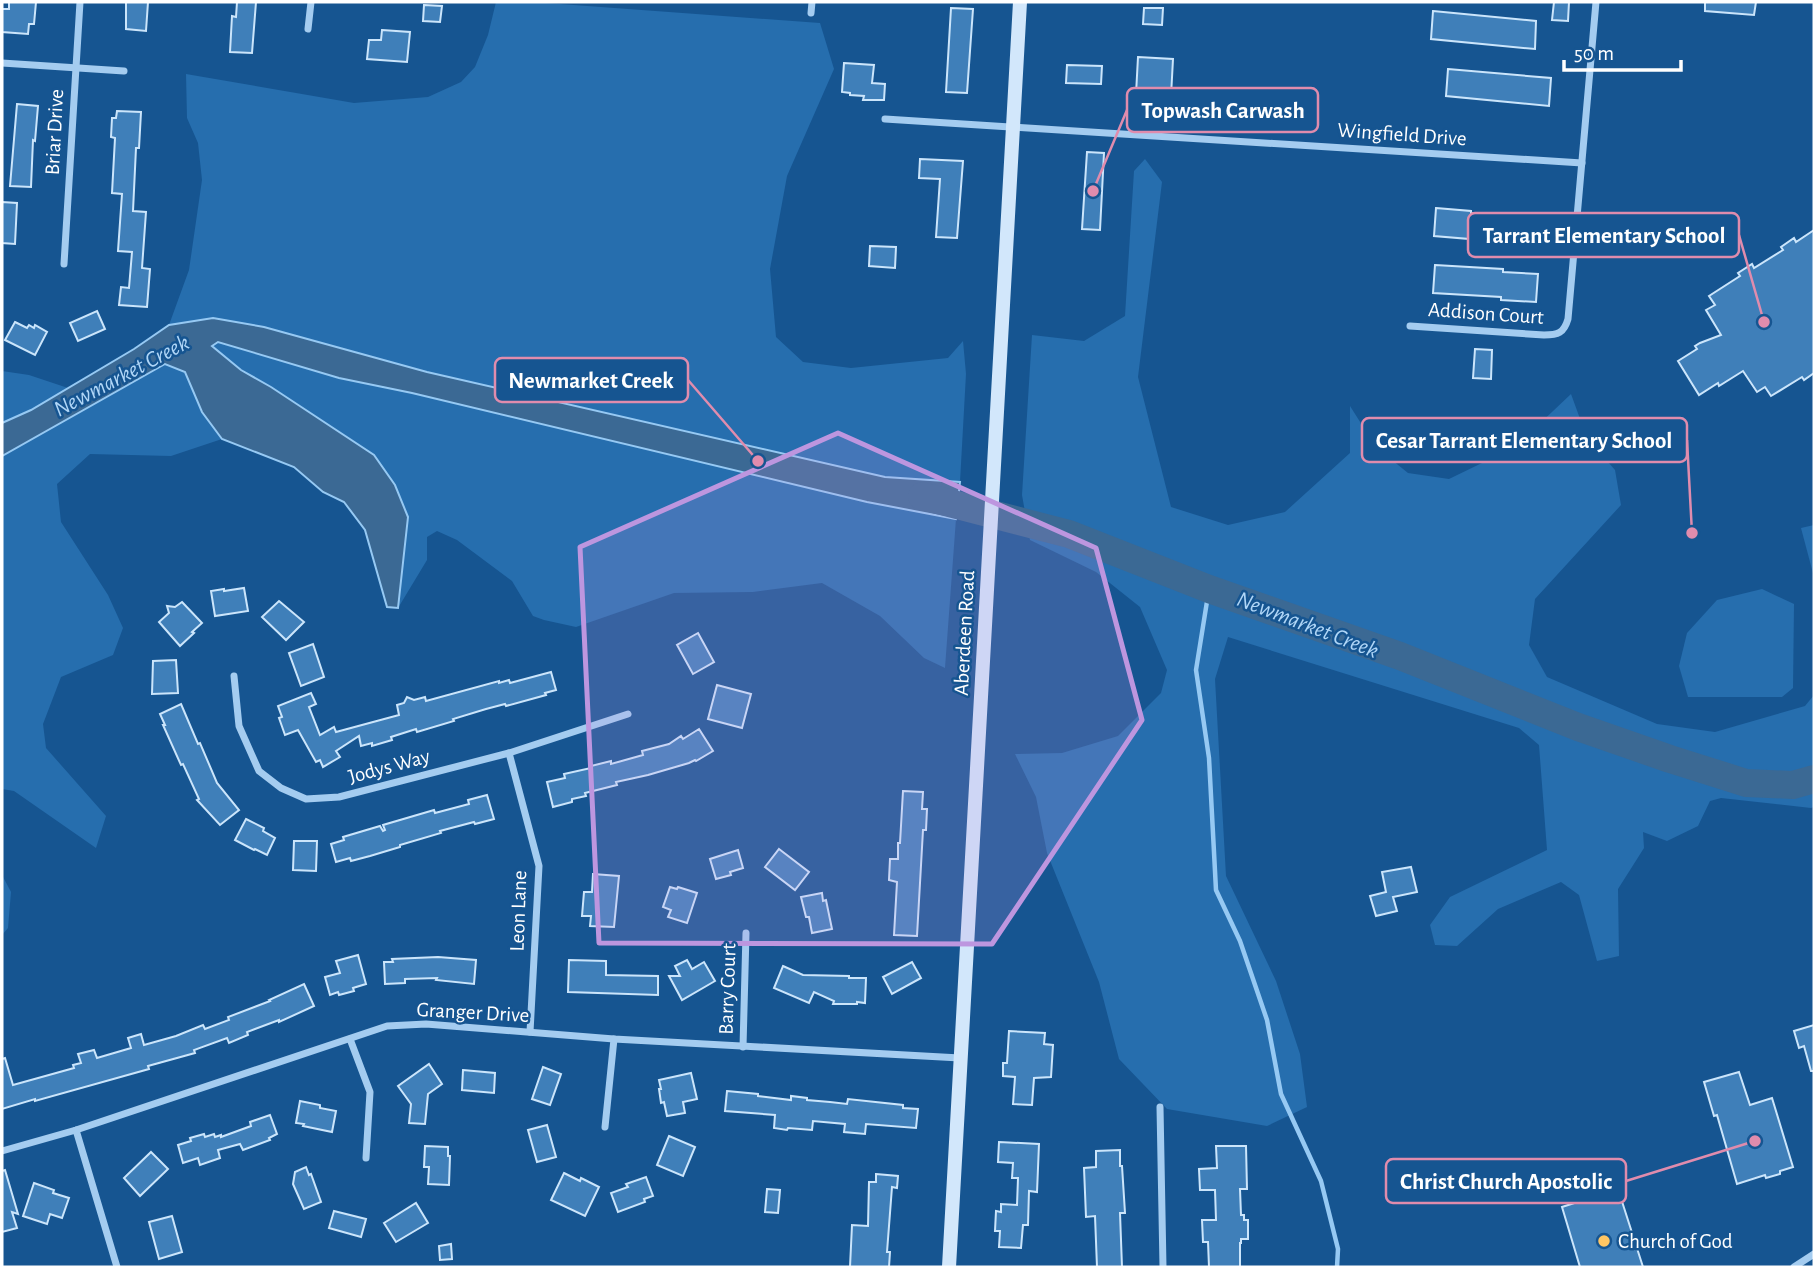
<svg xmlns="http://www.w3.org/2000/svg" width="1816" height="1269" viewBox="0 0 1816 1269" font-family="'Alegreya Sans',sans-serif">
	<rect width="100%" height="100%" fill="#165591"/>
	<g fill="#266eae">
		<path d="M496,2h37l287,21 14,46 -47,107 -17,93 6,68 27,25 48,6 97,-10 15,-17 3,33 -6,108 -75,-5 -458,-105 -163,-45 -51,-9 -44,7 20,-55 13,-90 -4,-37 -11,-25 -1,-44 168,29 74,-6 33,-15 14,-15 13,-32z"/>
		<path d="M1145,159l17,23 -24,195 33,130 57,18 57,-13 65,-59v-47l26,41 32,26 41,6 66,-32 56,-53 16,44 28,32 6,35 -86,94 -6,46 18,32 110,47 58,8 90,-26 9,-11v112l-3,1 -90,-10 -11,3 -12,25 -31,15 -24,-9 1,16 -26,41 1,67 -22,5 -18,-66 -18,-13 -63,27 -41,37 -22,-1 -5,-20 20,-28 97,-47 -8,-105 -20,-17 -291,-91 -13,42 11,197 50,105 24,73 7,53 -40,19 -100,-17 -48,-50 -20,-77 -52,-129 -11,-56 -21,-43 47,-1 56,-17 43,-43 6,-23 -27,-63 -44,-35 -66,-32 -8,-45 10,-160 52,6 41,-25 9,-145z"/>
		<path d="M218,342l121,36 73,15 455,109 89,17 -11,149 -21,-10 -44,-42 -58,-33 -69,9 -79,1 -98,34 -32,-7 -11,-4 -21,-35 -55,-41 -20,-9 -10,6v23l-29,48 10,-91 -137,-130 -30,-17 -29,-24z"/>
		<path d="M164,364l21,8 17,40 20,27 -51,17 -81,-2 -33,30 4,38 47,73 15,33 -10,27 -52,22 -18,47 3,24 60,68 -10,32 -82,-57 -12,-2v-333z"/>
		<path d="M2,371l27,4 39,13 -37,22 -29,13z"/>
		<path d="M1814,525v52l-13,-49z"/>
		<path d="M1762,589l32,15 -1,84 -11,9h-94l-9,-31 8,-33 30,-33z"/>
		<path d="M2,875l9,17 -3,36 -6,7z"/>
	</g>
	<path fill="#3b6994" stroke="#96c9f3" stroke-width="2" d="M213,318l51,9 163,45 458,105 75,5 -4,37 -89,-17 -455,-109 -73,-15 -121,-36 -6,4 29,24 30,17 103,68 21,30 13,32 -10,91 -11,-1 -22,-77 -21,-28 -21,-10 -29,-25 -72,-28 -20,-27 -17,-40 -20,-8 -163,92v-33l29,-13 103,-61 35,-24z"/>
	<g fill="none" stroke-linecap="round" stroke-linejoin="round">
		<path stroke="#96c9f3" stroke-width="4.5" d="M1209,589l-13,81 13,88 7,132 24,51 27,79 14,74 40,87 17,68 -1,18"/>
		<path stroke="#3b6994" stroke-width="28" d="M922,496l147,38 140,55 191,67 178,71 92,32 76,24 47,2 21,-6"/>
	</g>
	<g fill="#3f7fb9" stroke="#cbe5fb" stroke-width="2">
		<path d="M9,2h27l-2,22h-5l-1,10 -26,-2v-23h7z"/>
		<path d="M126,2h22l-2,29 -20,-2z"/>
		<path d="M237,2h19l-4,51 -22,-1 2,-36 4,1z"/>
		<path d="M1554,2h15l-1,19 -16,-1z"/>
		<path d="M1705,2h51l-2,13 -49,-4z"/>
		<path d="M424,5l18,1 -2,16 -17,-1z"/>
		<path d="M951,8l22,1 -6,84 -21,-1z"/>
		<path d="M1144,8h19l-1,17 -19,-1z"/>
		<path d="M1433,11l103,10 -1,28 -104,-10z"/>
		<path d="M382,30l28,2 -3,30 -40,-3 2,-19h12z"/>
		<path d="M1138,57l35,2 -2,37 -35,-2z"/>
		<path d="M844,63l30,2 -2,18 13,1 -1,16h-21l1,-4 -14,-1v-2l-8,-1z"/>
		<path d="M1067,65l35,1 -1,18 -35,-1z"/>
		<path d="M1448,69l103,9 -2,28 -103,-10z"/>
		<path d="M17,104l21,2 -3,35 -2,-1 -2,47 -21,-1z"/>
		<path d="M117,111l24,1 -2,36h-3l-3,63 13,1 -4,56 8,1 -3,38 -28,-2 2,-18 8,1 3,-36 -14,-1 4,-57 -10,-1 3,-55 -4,-1 1,-19h4z"/>
		<path d="M1087,152l17,1 -4,77 -18,-1z"/>
		<path d="M920,159l43,2 -6,77 -21,-1 4,-58 -21,-1z"/>
		<path d="M2,202l15,1 -2,41 -13,-1z"/>
		<path d="M1436,208l35,3v2l68,5 -2,28 -68,-5v-2l-35,-3z"/>
		<path d="M1814,230v143l-10,7 -2,-3 -31,19 -6,-9 -8,5 -14,-21 -24,15 -1,-3 -19,12 -21,-34 19,-12 -2,-3 5,-3 21,-8 -15,-25 9,-5 -6,-9 31,-20 -2,-3 14,-9 2,4 29,-18 -2,-3 13,-9 2,4z"/>
		<path d="M870,246l26,1 -1,21 -26,-2z"/>
		<path d="M1435,265l68,4v3l35,2 -2,28 -35,-2v-3l-68,-4z"/>
		<path d="M97,311l8,18 -27,12 -8,-18z"/>
		<path d="M15,322l12,6 2,-3 5,3 1,-3 12,7 -12,23 -30,-15z"/>
		<path d="M1475,349l17,1 -1,29 -18,-1z"/>
		<path d="M244,588l4,23 -33,5 -4,-25 13,-2v2z"/>
		<path d="M279,601l25,21 -18,18 -24,-23z"/>
		<path d="M182,602l20,21 -10,9 2,1 -14,13 -21,-24 10,-9 -2,-7 8,1z"/>
		<path d="M698,633l16,29 -21,12 -16,-29z"/>
		<path d="M313,644l11,33 -23,9 -12,-33z"/>
		<path d="M176,660l2,33 -26,1 1,-33z"/>
		<path d="M551,672l5,18 -11,3 1,2 -40,11 -1,-2 -19,5 -33,10 1,2 -37,11 -1,-3 -25,8 1,3 -20,6v-3l-11,3 -2,-10 -23,15 4,6 -17,10 -3,-7 -4,2 -18,-32 -13,5 -6,-17 3,-1 -4,-11 33,-13 5,11 -7,3 11,28 14,-8 2,5 63,-17 -2,-10 7,-2 3,-6 7,3 11,-3 1,4 73,-20v2l10,-3 1,3z"/>
		<path d="M717,685l34,9 -9,34 -34,-9z"/>
		<path d="M181,704l17,40 2,-1 17,40 22,27 -19,15 -23,-25 2,-1 -16,-35 -2,1 -18,-40h2l-5,-11z"/>
		<path d="M699,729l14,22 -17,10 -1,-1 -6,3 -41,12 -32,7 1,3 -32,8 1,3 -14,3v3l-19,5 -6,-25 18,-4 -1,-4 27,-6v-2l20,-5v3l32,-9 -1,-4 27,-7 12,-8 2,3z"/>
		<path d="M903,791l20,1 -1,17h5l-1,21h-3l-6,106 -23,-1 3,-53 -8,-2 1,-21h8v-16h2z"/>
		<path d="M487,795l7,24 -19,5 -1,-2 -34,9 1,2 -41,12v2l-30,9 -19,5 -1,-3 -14,4 -5,-18 13,-4 -1,-3 37,-11 3,5 2,-1 -2,-5 51,-15 1,3 34,-9 -1,-4z"/>
		<path d="M246,819l18,9 -1,3 12,7 -8,17 -12,-6 -1,1 -19,-10z"/>
		<path d="M294,841h23l-1,30 -23,-1z"/>
		<path d="M779,849l30,23 -14,18 -30,-23z"/>
		<path d="M738,850l5,18 -13,4 1,3 -15,4 -6,-20z"/>
		<path d="M1411,867l6,25 -24,5 4,14 -21,5 -6,-20 16,-4 -4,-20z"/>
		<path d="M593,874l26,2 -5,51 -24,-1 1,-10h-9l2,-24h8z"/>
		<path d="M670,887l7,2 1,-2 19,6 -10,30 -19,-6 3,-7 -8,-3z"/>
		<path d="M822,893l1,8 3,-1 6,29 -20,4 -3,-16h-3l-5,-20z"/>
		<path d="M358,955l8,29 -13,4 1,3 -15,4 -1,-3 -8,3 -5,-18 15,-4 -4,-12z"/>
		<path d="M438,957l38,3 -2,24 -38,-4 1,-2 -32,1v4l-20,1 -1,-22h9l-1,-3z"/>
		<path d="M569,960l37,1v14l52,1v19l-90,-3z"/>
		<path d="M687,960l5,9 12,-7 11,19 -33,19 -13,-24h11l-5,-10z"/>
		<path d="M912,962l9,16 -29,16 -9,-17z"/>
		<path d="M783,966l20,9 46,1v2h17l-1,25 -8,-1v2h-24l1,-3 -20,-9 -5,11 -35,-15z"/>
		<path d="M304,984l10,22 -35,16v-2l-32,12 1,3 -19,8 -2,-5 -33,12 1,3 -47,13 1,3 -114,32v-2l-33,10v-50l3,-1 8,27 61,-17 -1,-3 8,-2 -3,-9 16,-4 3,8 34,-10 -3,-10 13,-4 3,11 32,-9 27,-11 2,4 24,-9 -1,-3 42,-16 -1,-1z"/>
		<path d="M1814,1025v46h-3l-7,-25 -5,2 -5,-17z"/>
		<path d="M1009,1031l36,2 -1,11 9,1 -2,32 -17,1 -2,27 -19,-1 2,-27 -12,-1v-13h4z"/>
		<path d="M429,1064l13,20 -14,10 -3,30 -16,-1 2,-19 -13,-18z"/>
		<path d="M543,1067l18,7 -11,31 -18,-6z"/>
		<path d="M463,1070l32,3 -1,20 -32,-3z"/>
		<path d="M1739,1072l11,33 22,-7 21,69 -13,4v3l-14,4 -1,-3 -28,9 -20,-69 -3,1 -10,-34z"/>
		<path d="M691,1073l6,26 -14,3 2,11 -18,3 -3,-14 -3,1 -2,-14h2l-2,-9z"/>
		<path d="M727,1091l31,3v2l33,4v-4l16,2v2l23,2 17,2 1,-5 55,6v3l15,1 -2,19 -50,-4 -1,10 -21,-2 1,-8 -32,-3 -1,9 -24,-2 -1,2 -13,-2 1,-13 -50,-4z"/>
		<path d="M300,1101l20,4v3l16,3 -4,21 -29,-6 1,-2 -8,-1z"/>
		<path d="M270,1115l7,19 -8,4 1,2 -27,10 -3,-6 -22,6 2,8 -20,7 -2,-7 -15,5 -5,-18 13,-4 -1,-3 14,-4 1,3 9,-3 1,3 6,-2v2l30,-11 -1,-4z"/>
		<path d="M547,1125l9,32 -19,5 -9,-32z"/>
		<path d="M669,1136l26,11 -12,29 -26,-11z"/>
		<path d="M999,1142l40,2 -2,48 -8,-1 -1,34h-5l-2,23 -22,-1 1,-16h-5l1,-20 5,1v-8l16,1 1,-27h-6l1,-15 -15,-1z"/>
		<path d="M425,1146l23,1v9h2l-1,29 -21,-1 1,-17h-5z"/>
		<path d="M1216,1146h30l1,43h-7l1,26h3v5h4v19h-7v4h-1v24h-31l-1,-25h-5l-1,-22h14l-1,-30h-15l-1,-21 18,-1z"/>
		<path d="M1120,1150v16h2l3,47h-5l2,54h-25l-2,-51 -9,1 -2,-49 12,-1v-16z"/>
		<path d="M151,1152l17,17 -28,27 -16,-18z"/>
		<path d="M306,1167l3,8 2,-1 10,28 -17,7 -11,-25 2,-12z"/>
		<path d="M5,1170l13,44 -6,-2 5,16 -15,4v-61z"/>
		<path d="M564,1173l16,8 1,-3 18,9 -14,29 -34,-16z"/>
		<path d="M876,1174l22,2 -1,12 -5,-1 -5,65h3l-1,15h-39l2,-42 16,1 1,-44h7z"/>
		<path d="M646,1177l7,19 -9,3 1,3 -27,10 -7,-19 17,-6 -2,-3z"/>
		<path d="M34,1183l20,7 -1,3 16,5 -7,20 -12,-4 -3,10 -24,-8z"/>
		<path d="M767,1189l13,1 -2,23 -13,-1z"/>
		<path d="M1618,1189l25,78h-63l-18,-60z"/>
		<path d="M416,1203l12,20 -32,19 -12,-19z"/>
		<path d="M334,1211l32,8 -5,18 -32,-9z"/>
		<path d="M172,1216l10,36 -23,7 -10,-37z"/>
		<path d="M451,1244l1,15 -12,1 -1,-14z"/>
	</g>
	<g fill="none" stroke-linecap="round" stroke-linejoin="round">
		<g stroke="#a4ccf0" stroke-width="7">
			<path d="M811,13l1,-11"/>
			<path d="M308,29l3,-27"/>
			<path d="M2,63l122,8"/>
			<path d="M885,119l697,44"/>
			<path d="M64,264l16,-262"/>
			<path d="M1410,326l134,9c14,0 20,-2 24,-16l28,-317"/>
			<path d="M234,676l5,50 20,45 22,17 25,11 33,-2 170,-44 119,-39"/>
			<path d="M509,753l30,113 -9,166"/>
			<path d="M350,1039l20,53 -4,66"/>
			<path d="M743,1047l3,-114"/>
			<path d="M1160,1107l3,160"/>
			<path d="M605,1127l9,-88"/>
			<path d="M76,1130l41,137"/>
			<path d="M2,1151l74,-21 311,-104 39,-2 188,15 346,19"/>
			<path d="M1794,1267l20,-13"/>
		</g>
		<path stroke="#d2e7fb" stroke-width="14" d="M949,1267l71,-1265"/>
	</g>
	<path fill="#bd96df" fill-opacity="0.2" stroke="#bd96df" stroke-width="5" stroke-linejoin="round" d="M838,433l258,115 46,172 -150,224 -393,-1 -19,-396z"/>
	<circle fill="#ffc663" stroke="#165591" stroke-width="2.5" cx="1604" cy="1241" r="7"/>
	<g text-anchor="middle" stroke-width="5" stroke-linejoin="round" paint-order="stroke">
		<g font-size="21" fill="#fff" stroke="#165591">
			<text transform="translate(54 132) rotate(-87)" y="7">Briar Drive</text>
			<text transform="translate(1402 134) rotate(4)" y="7">Wingfield Drive</text>
			<text transform="translate(1486 313) rotate(4)" y="7">Addison Court</text>
			<text transform="translate(964 633) rotate(-87)" y="7">Aberdeen Road</text>
			<text transform="translate(389 766) rotate(-15)" y="7">Jodys Way</text>
			<text transform="translate(518 911) rotate(-88)" y="7">Leon Lane</text>
			<text transform="translate(727 989) rotate(-88)" y="7">Barry Court</text>
			<text transform="translate(473 1012) rotate(3)" y="7">Granger Drive</text>
		</g>
		<g font-size="21" fill="#fff" stroke="#165591" text-anchor="start">
			<text x="1618" y="1248">Church of God</text>
		</g>
		<g font-size="23" font-style="italic" fill="#b0d6f7" stroke="#165591">
			<text transform="translate(121 375) rotate(-28)" y="8">Newmarket Creek</text>
			<text transform="translate(1308 624) rotate(21)" y="8">Newmarket Creek</text>
		</g>
	</g>
	<path fill="none" stroke="#e08cad" stroke-width="2.5" d="M1093 191L1127 110M1764 322L1739 235M758 461L688 380M1692 533L1687 440M1755 1141L1626 1181"/>
	<g fill="#e08cad" stroke="#165591" stroke-width="2.5">
		<circle cx="1093" cy="191" r="7"/>
		<circle cx="1764" cy="322" r="7"/>
		<circle cx="758" cy="461" r="7"/>
		<circle cx="1692" cy="533" r="7"/>
		<circle cx="1755" cy="1141" r="7"/>
	</g>
	<g fill="#165591" stroke="#e08cad" stroke-width="2.5">
		<rect x="1127" y="88" width="191" height="44" rx="7"/>
		<rect x="1468" y="213" width="271" height="44" rx="7"/>
		<rect x="495" y="358" width="193" height="44" rx="7"/>
		<rect x="1362" y="418" width="325" height="44" rx="7"/>
		<rect x="1386" y="1159" width="240" height="44" rx="7"/>
	</g>
	<g font-size="23" text-anchor="middle" font-weight="bold" fill="#fff">
		<text x="1223" y="118">Topwash Carwash</text>
		<text x="1604" y="243">Tarrant Elementary School</text>
		<text x="591" y="388">Newmarket Creek</text>
		<text x="1524" y="448">Cesar Tarrant Elementary School</text>
		<text x="1506" y="1189">Christ Church Apostolic</text>
	</g>
	<rect width="1816" height="1269" fill="none" stroke="#ffffff" stroke-width="7"/>
	<path d="M1564 60v10h117v-10" fill="none" stroke="#ffffff" stroke-width="3.5"/>
	<text x="1574" y="60" font-size="21" fill="#ffffff" stroke="#165591" stroke-width="5" paint-order="stroke">50 m</text>
</svg>
